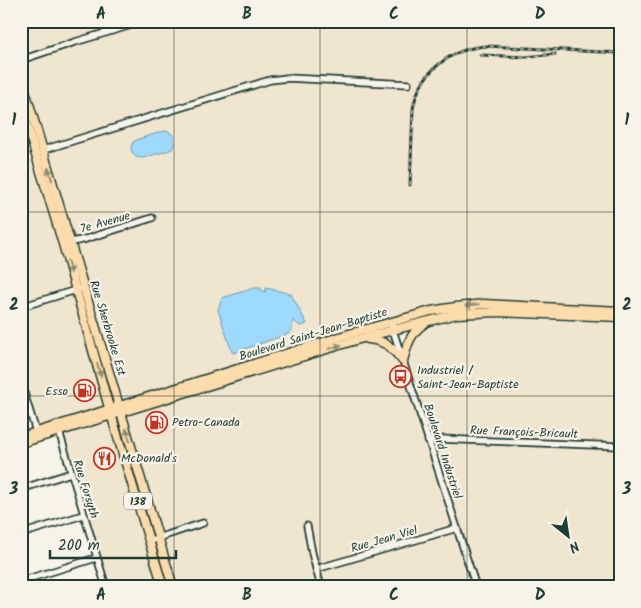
<svg xmlns="http://www.w3.org/2000/svg" width="641" height="608" viewBox="0 0 641 608" font-family="Kalam,sans-serif">
	<rect width="100%" height="100%" fill="#f7f3e8"/>
	<filter id="ink" filterUnits="userSpaceOnUse"><feTurbulence type="fractalNoise" baseFrequency=".02" numOctaves="2"/><feDisplacementMap in="SourceGraphic" scale="10" xChannelSelector="R" yChannelSelector="G"/><feConvolveMatrix kernelMatrix="1 2 1 2 8 2 1 2 1" color-interpolation-filters="sRGB"/></filter>
	<g filter="url(#ink)">
		<g fill="#f0e5cf">
			<path d="M21,21h599v286l-158,-8 -23,5 -240,74 -74,25 -104,-342z"/>
			<path d="M21,106l141,481h-56l-47,-155 -21,6 -17,-56v-75l3,-1 -3,-9z"/>
			<path d="M490,318l128,5 2,4v260h-447l-50,-169 41,-14 12,38 -11,-38 142,-44 58,-17 12,2 7,3 9,10 17,-4 2,-10 5,-8 7,-5 12,-6 28,-6z"/>
		</g>
		<g fill="#9ed9fe" stroke="#6b9bad">
			<path d="M164,131c10,0 13,10 8,18 -5,2 -11,4 -16,5 -11,4 -24,9 -25,-8l2,-4 6,-3z"/>
			<path d="M254,288h7v2l4,2 1,-4 25,6 16,30 -7,2 -7,-6 -1,10 -4,4 -55,19 -1,-1 -14,-42 4,-12z"/>
		</g>
		<g fill="none" stroke-linecap="round" stroke-linejoin="round">
			<defs>
				<g id="minor">
					<path d="M21,60l54,-18 70,-21"/>
					<path d="M43,150l227,-70 17,-2 121,6"/>
					<path d="M67,243l19,-4 66,-21"/>
					<path d="M21,307l58,-18"/>
					<path d="M392,327l84,260"/>
					<path d="M21,383l16,52"/>
					<path d="M58,428l48,159"/>
					<path d="M428,441l11,-2 181,7"/>
					<path d="M21,489l50,-16"/>
					<path d="M307,526l5,27 9,34"/>
					<path d="M21,534l62,-19"/>
					<path d="M149,541l54,-18"/>
					<path d="M316,569l141,-41"/>
					<path d="M21,581l75,-23"/>
				</g>
				<g id="major">
					<path d="M21,77l152,510"/>
					<path d="M21,106l42,138 45,160 55,183"/>
					<path d="M368,339c19,2 23,8 35,22"/>
					<path d="M403,361c4,-16 7,-28 22,-38"/>
					<path d="M21,437l328,-103 82,-23 25,-4 28,-3 136,7"/>
					<path d="M21,443l335,-103 37,-10 64,-16 40,-2 123,5"/>
				</g>
			</defs>
			<use href="#minor" stroke="#1f3d34" stroke-width="9"/>
			<use href="#major" stroke="#1f3d34" stroke-width="11"/>
			<use href="#minor" stroke="#f7f3e8" stroke-width="5.5"/>
			<use href="#major" stroke="#fcdcac" stroke-width="8"/>
			<defs>
				<g id="rail">
					<path d="M480,55l46,2 29,-3"/>
					<path d="M410,185l3,-76c6,-37 38,-61 74,-63l133,7"/>
				</g>
			</defs>
			<use href="#rail" stroke="#1f3d34" stroke-width="3"/>
			<use href="#rail" stroke="#f7f3e8" stroke-width="1" stroke-dasharray="4" stroke-linecap="butt"/>
		</g>
		<defs><path id="oneway-solid" d="M-6-.8H1V-3.2L6.5 0L1 3.2V.8H-6Z" transform="scale(1.25)"/></defs>
		<g fill="#8e8c70">
			<use href="#oneway-solid" transform="translate(50 174) rotate(-107)"/>
			<use href="#oneway-solid" transform="translate(69 267) rotate(74)"/>
			<use href="#oneway-solid" transform="translate(472 305) rotate(175)"/>
			<use href="#oneway-solid" transform="translate(335 347) rotate(-17)"/>
			<use href="#oneway-solid" transform="translate(99 370) rotate(74)"/>
			<use href="#oneway-solid" transform="translate(128 435) rotate(-107)"/>
		</g>
	</g>
	<path fill="none" stroke="#1f3d34" stroke-width="1" stroke-opacity="0.55" d="M174,21v566M320,21v566M467,21v566M21,212h599M21,396h599"/>
	<defs>
		<symbol id="bus-ring" viewBox="-11 -11 22 22"><circle r="9.5" fill="#f7f3e8" stroke="#c8321e" stroke-width="1.5"/><path d="M-5-6H5V4H4V6H2V4H-2V6H-4V4H-5ZM-3.5-4V0h7V-4ZM-3.5 1.2v1.5H-2V1.2ZM2 1.2v1.5H3.5V1.2Z" fill="#c8321e"/></symbol>
		<symbol id="fuel-ring" viewBox="-11 -11 22 22"><circle r="9.5" fill="#f7f3e8" stroke="#c8321e" stroke-width="1.5"/><path d="M-5.5-6h7V0h2V4h1.3V-2.5L3-4.5l.8-.8L6-3V5H2.5V1h-1V6h-7ZM-4.2-4.7v3.2H.2V-4.7Z" fill="#c8321e"/></symbol>
		<symbol id="restaurant-ring" viewBox="-11 -11 22 22"><circle r="9.5" fill="#f7f3e8" stroke="#c8321e" stroke-width="1.5"/><path d="M-5-6h1v4h1v-4h1v4h1v-4h1v5L-1.5 .5V6h-2V.5L-5-1ZM5-6V6H3V1.5H1.5Q1.5-4 5-6Z" fill="#c8321e"/></symbol>
	</defs>
	<g fill-rule="evenodd">
		<use href="#bus-ring" x="388" y="364" width="25" height="25"/>
		<use href="#fuel-ring" x="72" y="378" width="25" height="25"/>
		<use href="#fuel-ring" x="144" y="410" width="25" height="25"/>
		<use href="#restaurant-ring" x="92" y="446" width="25" height="25"/>
	</g>
	<g text-anchor="middle" stroke-width="4.5" stroke-linejoin="round" paint-order="stroke">
		<rect fill="#f7f3e8" stroke="#60746a" stroke-width="1" x="124" y="492.5" width="28" height="17" rx="4"/>
		<g font-size="11" font-weight="bold" fill="#1f3d34">
			<text x="138" y="505">138</text>
		</g>
		<g font-size="12" fill="#1f3d34" stroke="#f7f3e8">
			<text transform="translate(105 222) rotate(-16)" y="4">7e Avenue</text>
			<text transform="translate(108 328) rotate(73)" y="4">Rue Sherbrooke Est</text>
			<text transform="translate(313 334) rotate(-17)" y="4">Boulevard Saint-Jean-Baptiste</text>
			<text transform="translate(524 432) rotate(2)" y="4">Rue François-Bricault</text>
			<text transform="translate(443 451) rotate(72)" y="4">Boulevard Industriel</text>
			<text transform="translate(86 489) rotate(73)" y="4">Rue Forsyth</text>
			<text transform="translate(384 539) rotate(-16)" y="4">Rue Jean Viel</text>
		</g>
		<g font-size="12" fill="#1f3d34" stroke="#f7f3e8" text-anchor="start">
			<text x="417" y="374">Industriel /<tspan x="417" dy="14">Saint-Jean-Baptiste</tspan></text>
			<text x="68" y="395" text-anchor="end">Esso</text>
			<text x="172" y="426">Petro-Canada</text>
			<text x="121" y="462">McDonald's</text>
		</g>
	</g>
	<rect width="641" height="608" fill="none" stroke="#f7f3e8" stroke-width="55"/>
	<g transform="translate(568 536) rotate(150)" stroke="#f7f3e8" stroke-width="4" paint-order="stroke">
	<path d="M0-4L9 19L0 12L-9 19Z" fill="#1f3d34"/>
	<text y="-8" font-size="14" font-weight="bold" text-anchor="middle" fill="#1f3d34">N</text>
	</g>
	<path d="M50 550v8h126v-8" fill="none" stroke="#1f3d34" stroke-width="2.5"/>
	<text x="58" y="550" font-size="15" fill="#1f3d34" stroke="#f7f3e8" stroke-width="4" paint-order="stroke">200 m</text>
	<rect x="28" y="28" width="586" height="552" fill="none" stroke="#1f3d34" stroke-width="2"/>
	<g font-size="16" text-anchor="middle" font-weight="bold" fill="#1f3d34">
		<text x="101" y="19">A</text>
		<text x="247" y="19">B</text>
		<text x="394" y="19">C</text>
		<text x="540" y="19">D</text>
		<text x="14" y="125">1</text>
		<text x="627" y="125">1</text>
		<text x="14" y="310">2</text>
		<text x="627" y="310">2</text>
		<text x="14" y="494">3</text>
		<text x="627" y="494">3</text>
		<text x="101" y="600">A</text>
		<text x="247" y="600">B</text>
		<text x="394" y="600">C</text>
		<text x="540" y="600">D</text>
	</g>
</svg>
